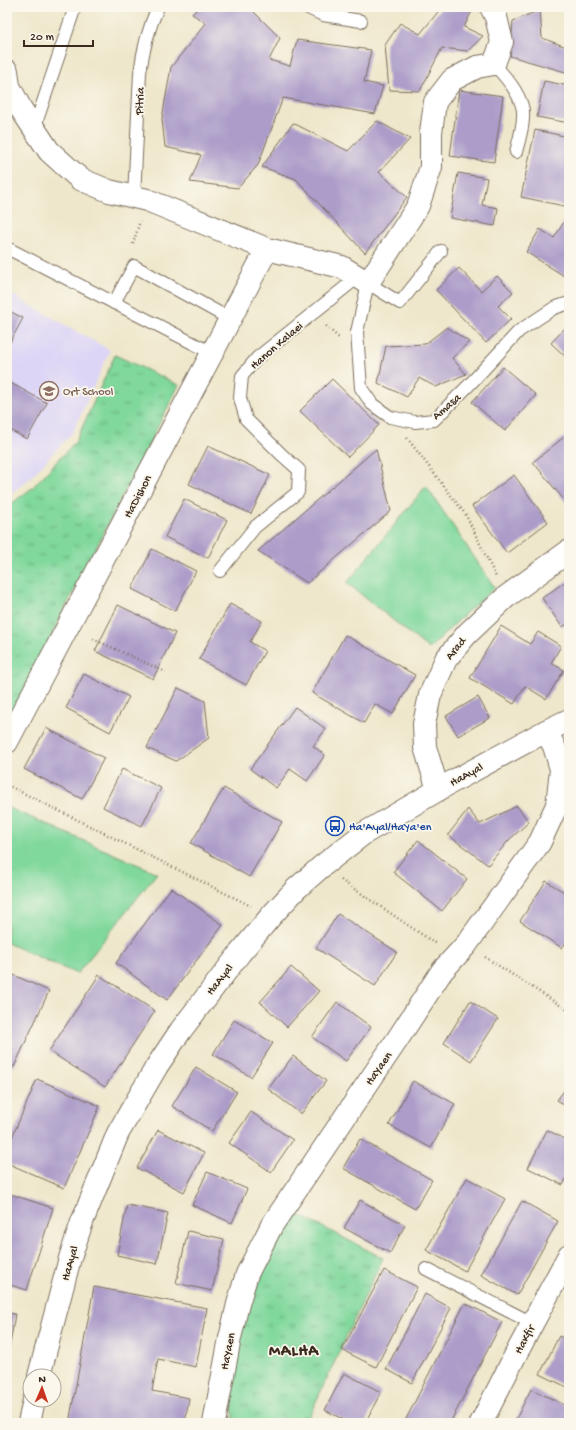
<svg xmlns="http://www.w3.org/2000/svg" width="576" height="1430" viewBox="0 0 576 1430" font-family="'Gochi Hand',sans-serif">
	<defs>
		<pattern id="grass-tufts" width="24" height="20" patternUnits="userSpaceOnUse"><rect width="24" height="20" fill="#80d89c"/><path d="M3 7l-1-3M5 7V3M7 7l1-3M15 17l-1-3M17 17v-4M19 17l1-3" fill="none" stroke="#6aaf7f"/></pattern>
	</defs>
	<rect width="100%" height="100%" fill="#fbf7ec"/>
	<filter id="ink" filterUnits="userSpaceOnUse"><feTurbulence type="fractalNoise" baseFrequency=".025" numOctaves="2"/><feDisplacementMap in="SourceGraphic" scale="8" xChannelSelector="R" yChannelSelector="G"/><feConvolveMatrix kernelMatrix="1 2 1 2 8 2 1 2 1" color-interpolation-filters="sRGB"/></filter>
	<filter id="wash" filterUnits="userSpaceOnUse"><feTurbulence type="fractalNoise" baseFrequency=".012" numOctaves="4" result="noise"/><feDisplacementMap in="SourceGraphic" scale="16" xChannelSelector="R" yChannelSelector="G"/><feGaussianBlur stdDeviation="0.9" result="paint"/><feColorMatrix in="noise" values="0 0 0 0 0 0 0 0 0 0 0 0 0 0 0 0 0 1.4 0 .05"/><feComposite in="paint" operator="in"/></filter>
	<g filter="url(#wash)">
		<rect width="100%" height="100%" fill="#eee7cb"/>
		<path fill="#ddd5f6" d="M7,292l103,58 -37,82 -44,47 -22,18z"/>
		<g fill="url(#grass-tufts)" stroke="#5e815d">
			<path d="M115,355l64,30 -172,337v-215l25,-19 44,-47z"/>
			<path d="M293,1212l90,46 -77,165h-72l-3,-29 12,-71 21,-56z"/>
		</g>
		<g fill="#80d89c" stroke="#5e815d">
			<path d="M426,486l69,102 -27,23 -39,38 -82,-66z"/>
			<path d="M7,807l150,66 -80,101 -70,-31z"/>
		</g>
		<g id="blocks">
			<g fill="#ac9cc9">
				<path d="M199,7h50l31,31 -11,22 21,6 7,-26 74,10 -7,32 19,4 -8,28 -92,-16 -25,67 -20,23 -48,-6 11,-27 -36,-8 -3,-28 9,-52 35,-44 -14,-9z"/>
				<path d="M442,7h32l-10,20 19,9 -15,15 -26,-3 -22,43 -31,-1 -4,-45 15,-22 20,11z"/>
				<path d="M540,10l2,28 27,10v25l-59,-17 3,-35z"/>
				<path d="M544,81l25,5v37l-32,-6z"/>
				<path d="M459,90l44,6 -9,66 -44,-6z"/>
				<path d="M377,121l33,18 -31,33 28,25 -42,56 -69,-74 -34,-12 31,-44 55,28z"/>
				<path d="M535,130l34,7v70l-48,-10z"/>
				<path d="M458,173l29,5 -5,27 16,3 -3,18 -45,-8z"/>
				<path d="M569,214v65l-43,-27 14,-23 14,9z"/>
				<path d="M459,268l22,23 16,-15 16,16 -15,14 13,13 -25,24 -50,-53z"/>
				<path d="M7,310l16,8 -16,30z"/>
				<path d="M569,324v36l-18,-17z"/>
				<path d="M447,327l22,15 -17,16 14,16 -30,13 -17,-9 -12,19 -29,-14 8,-37 39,-2z"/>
				<path d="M503,367l33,28 -31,36 -33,-29z"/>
				<path d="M332,379l47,46 -31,32 -48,-46z"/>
				<path d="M7,381l40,22 -20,36 -19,-10 -1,2z"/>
				<path d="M569,433v73l-36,-44z"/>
				<path d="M208,446l62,29 -19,39 -62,-30z"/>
				<path d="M376,449l15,62 -84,72 -49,-32z"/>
				<path d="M514,475l34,47 -41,31 -35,-47z"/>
				<path d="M184,499l43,21 -19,38 -43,-21z"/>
				<path d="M152,549l44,22 -21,40 -43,-22z"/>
				<path d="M569,579v44l-7,4 -20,-29z"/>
				<path d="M230,604l32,17 -12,21 15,9 -19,34 -47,-26z"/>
				<path d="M118,605l57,28 -22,46 -58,-28z"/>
				<path d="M501,626l29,18 8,-12 23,14 -10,17 13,7 -18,29 -21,-13 -11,18 -44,-26z"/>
				<path d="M345,635l70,40 -22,39 -18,-10 -11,19 -52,-30z"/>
				<path d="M84,674l45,23 -19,35 -44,-24z"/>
				<path d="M178,688l27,13 4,37 -33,23 -29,-13z"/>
				<path d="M478,697l12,21 -32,18 -12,-20z"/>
				<path d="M295,707l31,22 -13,17 12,9 -18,26 -17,-12 -14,19 -26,-19z"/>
				<path d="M46,728l58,30 -22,41 -58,-30z"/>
				<path d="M122,769l39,19 -19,38 -39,-19z"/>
				<path d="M224,788l58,34 -33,55 -58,-34z"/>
				<path d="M517,806l12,16 -20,18 -21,25 -40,-30 20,-26 12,15z"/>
				<path d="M418,840l49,39 -25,32 -49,-39z"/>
				<path d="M546,881l23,14v43l-7,10 -42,-27z"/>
				<path d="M171,888l52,37 -56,75 -51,-37z"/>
				<path d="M338,914l59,38 -22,34 -59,-38z"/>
				<path d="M291,967l28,24 -32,36 -27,-25z"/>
				<path d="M7,972l42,19 -35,76 -7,-3z"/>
				<path d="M99,975l56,36 -50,76 -56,-36z"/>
				<path d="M470,1001l28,18 -27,42 -27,-18z"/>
				<path d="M337,1002l34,25 -25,34 -34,-24z"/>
				<path d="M234,1020l39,23 -22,34 -38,-23z"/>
				<path d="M293,1056l33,25 -25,33 -33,-25z"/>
				<path d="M196,1067l41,25 -25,39 -40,-25z"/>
				<path d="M37,1079l63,27 -36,82 -57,-25v-14z"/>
				<path d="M413,1081l42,23 -24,44 -42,-23z"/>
				<path d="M569,1084v25l-12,-9z"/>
				<path d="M251,1112l42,28 -22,32 -42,-29z"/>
				<path d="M158,1130l46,23 -20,39 -47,-24z"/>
				<path d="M547,1130l22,11v32l-6,12 -35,-17z"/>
				<path d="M360,1139l72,41 -17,29 -72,-41z"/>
				<path d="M207,1172l40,17 -15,34 -40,-18z"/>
				<path d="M467,1178l38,21 -40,72 -39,-21z"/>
				<path d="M7,1193l46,15 -26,82 -20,-6z"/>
				<path d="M360,1200l45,25 -15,28 -46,-25z"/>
				<path d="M522,1201l36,20 -41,74 -36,-20z"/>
				<path d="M127,1205l41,8 -11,51 -40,-9z"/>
				<path d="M188,1231l36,8 -12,52 -36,-8z"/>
				<path d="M384,1270l33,17 -41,80 -34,-17z"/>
				<path d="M94,1287l113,21 -11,59 -38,-8 -6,32 37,7 -4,25h-116z"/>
				<path d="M425,1294l26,14 -39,75 -26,-14z"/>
				<path d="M465,1303l37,19 -52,101h-46z"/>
				<path d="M7,1313l8,1 -7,43h-1z"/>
				<path d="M559,1336l10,5v47l-29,-14z"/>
				<path d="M344,1373l37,19 -16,31h-15l-25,-13z"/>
				<path d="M531,1389l38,18v16h-55z"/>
			</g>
		</g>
	</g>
	<g filter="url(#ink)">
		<use href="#blocks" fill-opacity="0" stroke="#7a6c5b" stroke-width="1"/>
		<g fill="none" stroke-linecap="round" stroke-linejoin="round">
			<defs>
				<g id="lane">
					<path d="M306,7l17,8 38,6"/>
					<path d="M494,64c11,13 23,25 28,42 4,12 -3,34 -6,46"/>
					<path d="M34,129l41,-122"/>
					<path d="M134,197l6,-124c3,-24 8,-44 18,-66"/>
					<path d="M7,248l205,105"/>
					<path d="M441,251l-41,52 -32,-20 -11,49 4,56 11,16 18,13 25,5 19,-2 37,-37 48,-52 35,-23 15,-5"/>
					<path d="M114,303l20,-37 96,53"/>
					<path d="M220,571l35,-44 43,-35 1,-22 -17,-15 -36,-36 -6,-21 2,-22 15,-18 101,-81"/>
					<path d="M426,1269l106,54"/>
				</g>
				<g id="street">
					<path d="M7,71l2,15 12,23 28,42 31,28 29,12 38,9 120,49 75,18 26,16 50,-77 13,-39v-34l4,-31 17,-22 25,-13 17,-3 8,-22 -6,-25 -5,-10"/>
					<path d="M7,742l260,-493"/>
					<path d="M438,790l-13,-43 -1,-23 6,-29 16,-36 21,-25 39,-37 63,-46"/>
					<path d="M39,1376l31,-118 12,-36 36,-89 39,-67 24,-36 59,-77 31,-37 25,-27 25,-22 42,-33 87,-51 96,-52 23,-11"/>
					<path d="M29,1423l5,-23"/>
					<path d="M214,1423l16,-85 8,-34 9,-30 25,-49 125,-185 45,-69 24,-26 74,-103 17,-37 4,-36 -7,-23 -8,-15"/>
					<path d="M481,1423l35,-69 53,-99"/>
				</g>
			</defs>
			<use href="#lane" stroke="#7a6c5b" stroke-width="14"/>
			<use href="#street" stroke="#7a6c5b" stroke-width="24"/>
			<g stroke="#7a6c5b" stroke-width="2.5" stroke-dasharray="1 3" stroke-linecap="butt">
				<path d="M133,244l7,-23"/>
				<path d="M326,326l14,13"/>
				<path d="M407,438l59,77 30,62"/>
				<path d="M93,639l73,33"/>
				<path d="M7,785l244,121"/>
				<path d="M341,880l95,64"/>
				<path d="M485,957l84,54"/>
			</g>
			<use href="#lane" stroke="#fff" stroke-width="12"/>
			<use href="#street" stroke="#fff" stroke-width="22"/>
		</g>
	</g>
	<defs>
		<symbol id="school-ring" viewBox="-11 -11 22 22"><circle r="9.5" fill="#fbf7ec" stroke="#8d6e63" stroke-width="1.5"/><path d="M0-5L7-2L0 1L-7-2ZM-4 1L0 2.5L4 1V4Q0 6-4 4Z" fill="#8d6e63"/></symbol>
		<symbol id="bus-ring" viewBox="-11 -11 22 22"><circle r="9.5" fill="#fbf7ec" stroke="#1a4fb4" stroke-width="1.5"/><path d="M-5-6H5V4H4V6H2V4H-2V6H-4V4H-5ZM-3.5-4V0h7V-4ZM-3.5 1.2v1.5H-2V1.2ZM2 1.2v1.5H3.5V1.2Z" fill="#1a4fb4"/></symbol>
	</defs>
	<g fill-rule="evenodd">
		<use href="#school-ring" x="38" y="380" width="22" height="22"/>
		<use href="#bus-ring" x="324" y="815" width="22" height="22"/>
	</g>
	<g text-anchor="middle" stroke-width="3.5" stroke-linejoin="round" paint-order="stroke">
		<g font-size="12" fill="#3b2a1e" stroke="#fbf7ec">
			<text transform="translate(139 101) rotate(-87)" y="4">Pitria</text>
			<text transform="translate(276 345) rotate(-41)" y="4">Hanon Kalaei</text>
			<text transform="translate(446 406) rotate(-41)" y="4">Amasa</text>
			<text transform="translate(137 496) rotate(-62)" y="4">HaDishon</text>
			<text transform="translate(455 648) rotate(-51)" y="4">Arad</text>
			<text transform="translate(466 774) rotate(-29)" y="4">HaAyal</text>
			<text transform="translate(219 979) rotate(-52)" y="4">HaAyal</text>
			<text transform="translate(378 1068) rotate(-55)" y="4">HaYaen</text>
			<text transform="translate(69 1263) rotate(-74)" y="4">HaAyal</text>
			<text transform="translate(524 1339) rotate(-62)" y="4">HaKfir</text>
			<text transform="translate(227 1351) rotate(-79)" y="4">HaYaen</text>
		</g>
		<g font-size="12" fill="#785e54" stroke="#fbf7ec" text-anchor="start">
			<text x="63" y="395">Ort School</text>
		</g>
		<g font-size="12" fill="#164399" stroke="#fbf7ec" text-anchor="start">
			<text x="349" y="830">Ha'Ayal/HaYa'en</text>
		</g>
		<g font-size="16" font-weight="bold" letter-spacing="1" fill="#3b2a1e" stroke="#fbf7ec">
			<text x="294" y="1355">MALHA</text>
		</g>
	</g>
	<rect width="576" height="1430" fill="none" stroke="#fbf7ec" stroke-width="24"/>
	<g transform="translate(42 1388) rotate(2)"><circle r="19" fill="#fbf7ec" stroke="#aea59a"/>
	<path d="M0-3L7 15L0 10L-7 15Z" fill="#c8321e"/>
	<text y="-6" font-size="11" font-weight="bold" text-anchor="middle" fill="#3b2a1e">N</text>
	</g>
	<path d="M24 40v6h69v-6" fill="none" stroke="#3b2a1e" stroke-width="2"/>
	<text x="30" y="40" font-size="12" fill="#3b2a1e" stroke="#fbf7ec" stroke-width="3" paint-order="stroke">20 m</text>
</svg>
